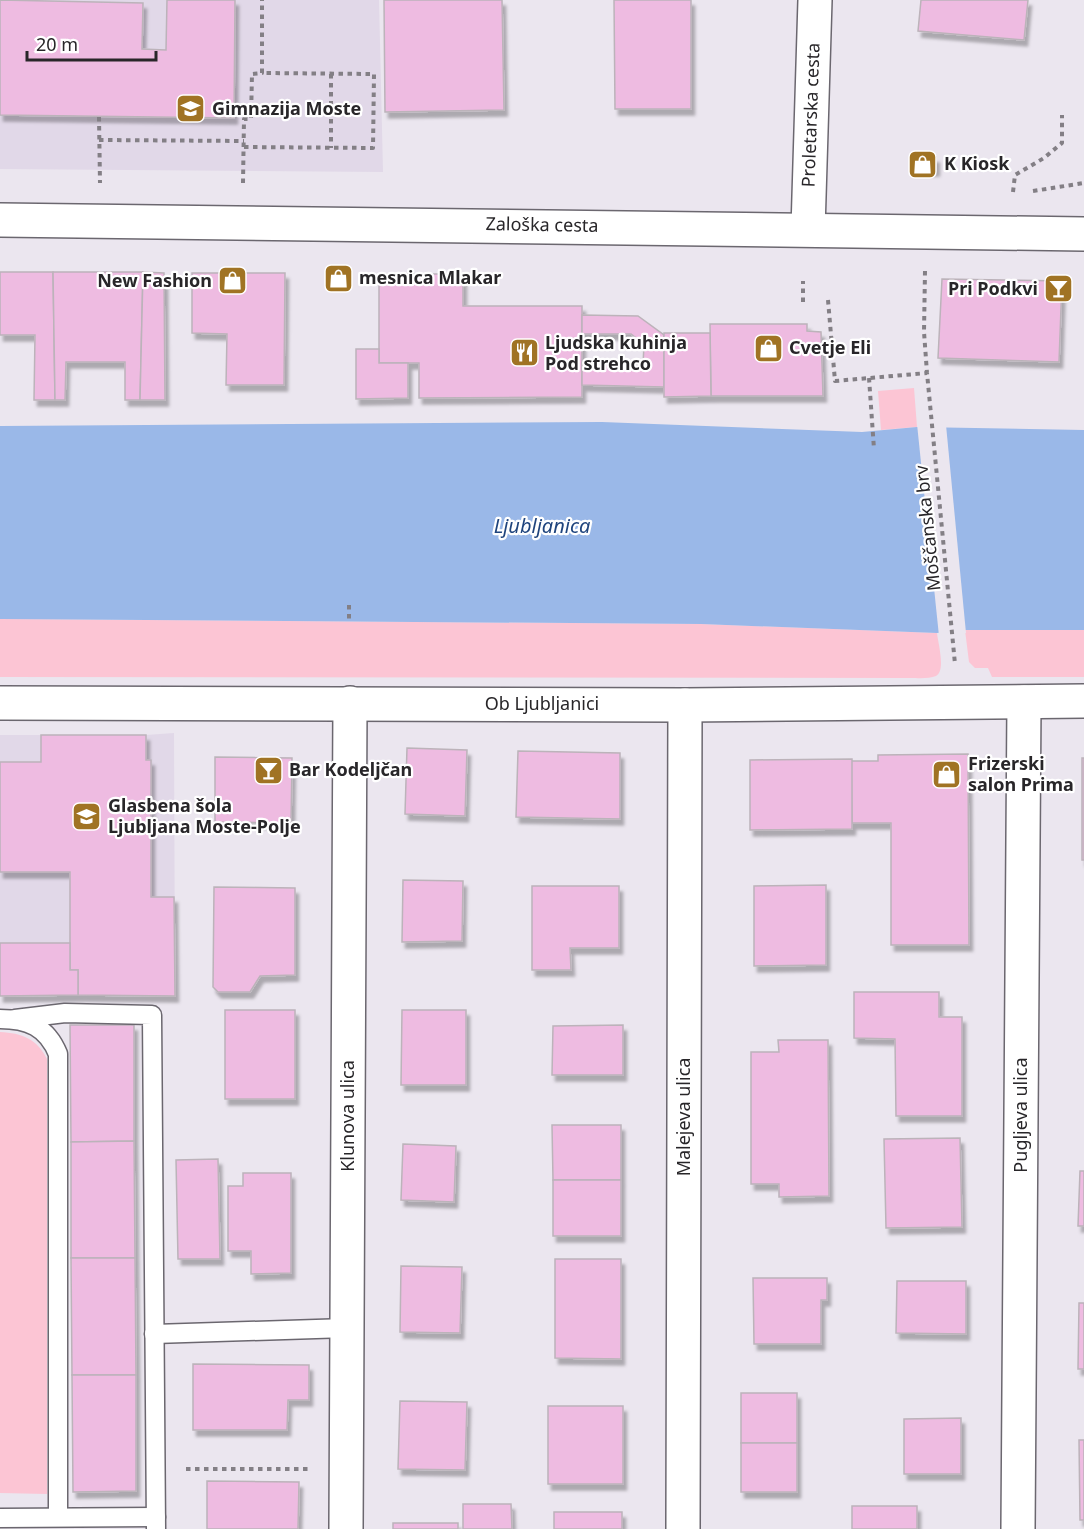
<svg xmlns="http://www.w3.org/2000/svg" width="1084" height="1529" viewBox="0 0 1084 1529" font-family="'Noto Sans',sans-serif">
	<defs>
		<filter id="shadow"><feDropShadow dx="3.5" dy="6" stdDeviation="1.5" flood-color="#0004"/></filter>
	</defs>
	<rect width="100%" height="100%" fill="#ebe6ef"/>
	<g fill="#e1d8e8">
		<path d="M0,0h379l4,172 -383,-3z"/>
		<path d="M174,733l1,263h-175v-261h146z"/>
	</g>
	<g fill="#fcc5d4">
		<path d="M914,388l3,39 -36,3 -3,-39z"/>
		<path d="M0,619l701,5 236,9c1,10 9,38 -1,43 -7,3 -18,2 -25,2l-911,-1z"/>
		<path d="M965,630h119v47h-92l-4,-9h-13l-6,-6z"/>
		<path d="M0,1032c22,1 37,7 47,27v435l-47,-1z"/>
	</g>
	<path fill="#9ab8e8" d="M602,422l260,10 55,-5 167,3v200h-119l-28,3 -236,-9 -701,-5v-193z"/>
	<path fill="#ebe6ef" d="M917,424l29,1 20,208 -27,3z"/>
	<g fill="#eebbe1" stroke="#bcb3ba" stroke-width="1.5" filter="url(#shadow)">
		<path d="M0,0l143,3 -1,46 24,1 1,-50h68l-1,118 -234,-3z"/>
		<path d="M384,0h118l2,110 -119,2z"/>
		<path d="M614,0h77v109h-76z"/>
		<path d="M921,0h107l-4,40 -106,-9z"/>
		<rect x="910" y="157" width="26" height="13"/>
		<path d="M0,272h53l2,128h-21l1,-65h-35z"/>
		<path d="M53,272h90l-3,128h-15v-38h-59l-1,38h-10z"/>
		<path d="M143,272l21,1 1,127h-25z"/>
		<path d="M192,273h93l-1,112h-58l1,-51 -35,-1z"/>
		<path d="M379,274h84v32h119v91l-163,1v-35h-40z"/>
		<path d="M942,279l120,2 -3,81 -121,-4z"/>
		<path d="M582,315l56,1 26,19v52l-82,-2v-22l61,2 1,-21 -13,-10h-49z"/>
		<path d="M710,324h97v7l14,1 2,64h-112z"/>
		<path d="M664,333h46l1,63 -47,1z"/>
		<path d="M356,349h23v14h29v35l-52,1z"/>
		<path d="M41,735h105v25h5v137h23l1,99 -97,-1v-25h-8v-98h-70v-110h41z"/>
		<path d="M407,748l60,2 -2,66 -60,-2z"/>
		<path d="M518,751l102,2v66l-104,-2z"/>
		<path d="M968,754l1,191h-78v-122h-39l-1,-62h27v-6z"/>
		<path d="M215,757l77,1 -1,65 -76,-1z"/>
		<rect x="1082" y="758" width="2" height="102"/>
		<path d="M852,759v70l-102,1v-70z"/>
		<path d="M403,880l60,1 -1,60 -60,1z"/>
		<path d="M826,885v80l-72,1v-80z"/>
		<path d="M532,886h87v62h-49l1,22h-39z"/>
		<path d="M214,887l81,1v87l-35,1 -10,16h-32l-5,-5z"/>
		<path d="M0,943h70v27h8v25l-78,1z"/>
		<path d="M854,992h85v25h23v99h-66l-1,-77 -41,-1z"/>
		<rect x="225" y="1010" width="70" height="89"/>
		<path d="M402,1010h64v75h-65z"/>
		<path d="M70,1025h64v116l-63,1z"/>
		<path d="M623,1025v50h-71l1,-49z"/>
		<path d="M778,1040h50l1,156 -50,1v-13h-28v-132h28z"/>
		<path d="M552,1125h69v55h-68z"/>
		<path d="M960,1138l2,89 -76,1 -2,-89z"/>
		<path d="M134,1141l1,117h-64v-116z"/>
		<path d="M403,1144l53,2 -2,56 -53,-2z"/>
		<path d="M218,1159l2,100h-42l-2,-99z"/>
		<path d="M1080,1171h4v55h-6z"/>
		<path d="M243,1173h48v100l-40,1v-23h-23v-65h15z"/>
		<rect x="553" y="1180" width="68" height="56"/>
		<path d="M71,1258h64l1,117h-64z"/>
		<path d="M555,1259h66v100l-66,-1z"/>
		<path d="M401,1266l61,1 -2,66 -60,-1z"/>
		<path d="M753,1278h74v22h-6v44h-67z"/>
		<path d="M897,1281h69v53l-70,-1z"/>
		<path d="M1079,1303h5v66h-6z"/>
		<path d="M193,1364l116,1v35h-21l-1,30h-94z"/>
		<path d="M72,1375h64v116l-63,1z"/>
		<rect x="741" y="1393" width="56" height="50"/>
		<path d="M400,1401l67,1 -2,68 -67,-1z"/>
		<rect x="548" y="1406" width="75" height="78"/>
		<path d="M961,1418v56h-57v-55z"/>
		<path d="M1079,1440h5v80h-4z"/>
		<rect x="741" y="1443" width="56" height="49"/>
		<path d="M207,1481l92,1 -1,47h-91z"/>
		<path d="M463,1504h48l1,25h-49z"/>
		<rect x="852" y="1506" width="65" height="23"/>
		<rect x="554" y="1512" width="68" height="17"/>
		<rect x="393" y="1523" width="65" height="6"/>
	</g>
	<g fill="none" stroke-linecap="round" stroke-linejoin="round">
		<defs>
			<g id="service">
				<path d="M0,1019c28,0 47,8 58,35v463"/>
				<path d="M15,1019l50,-6 87,2 4,514"/>
				<path d="M154,1334l193,-6"/>
				<path d="M0,1518l156,-1"/>
			</g>
			<g id="minor">
				<path d="M808,229l7,-229"/>
				<path d="M0,703l685,2 399,-4"/>
				<path d="M346,1529l4,-826"/>
				<path d="M683,1529l2,-824"/>
				<path d="M1018,1529l6,-827"/>
			</g>
			<path id="primary" d="M0,220l1084,14"/>
		</defs>
		<use href="#service" stroke="#6b676f" stroke-width="21"/>
		<use href="#minor" stroke="#6b676f" stroke-width="36"/>
		<use href="#primary" stroke="#6b676f" stroke-width="36"/>
		<g stroke="#837f85" stroke-width="4" stroke-dasharray="4.5 4.5" stroke-linecap="butt">
			<path d="M331,74v74"/>
			<path d="M99,117l1,66"/>
			<path d="M99,140l145,1"/>
			<path d="M244,147l129,1 1,-74 -112,-1"/>
			<path d="M243,183l1,-64h7l1,-45 10,-1v-73"/>
			<path d="M1033,191l51,-8"/>
			<path d="M1013,192l2,-17 29,-17 18,-15v-28"/>
			<path d="M925,271l-1,61 3,41 28,291"/>
			<path d="M828,300l7,81 92,-8"/>
			<path d="M803,302v-21"/>
			<path d="M869,378l5,71"/>
			<path d="M349,605v17"/>
			<path d="M186,1469h122"/>
		</g>
		<use href="#service" stroke="#fff" stroke-width="18"/>
		<use href="#minor" stroke="#fff" stroke-width="33"/>
		<use href="#primary" stroke="#fff" stroke-width="33"/>
	</g>
	<defs>
		<symbol id="school-square" viewBox="-11 -11 22 22"><rect x="-9" y="-9" width="18" height="18" rx="4" fill="#a07324" stroke="#fff"/><path d="M0-5L7-2L0 1L-7-2ZM-4 1L0 2.5L4 1V4Q0 6-4 4Z" fill="#fff"/></symbol>
		<symbol id="shop-square" viewBox="-11 -11 22 22"><rect x="-9" y="-9" width="18" height="18" rx="4" fill="#a07324" stroke="#fff"/><path d="M-5-2.5h2.3a2.7 3.5 0 0 1 5.4 0H5L5.5 6h-11ZM-1.5-2.5h3a1.5 2.3 0 0 0-3 0Z" fill="#fff"/></symbol>
		<symbol id="bar-square" viewBox="-11 -11 22 22"><rect x="-9" y="-9" width="18" height="18" rx="4" fill="#a07324" stroke="#fff"/><path d="M-6-5H6L.8 .8V4.5H3.5V6h-7V4.5H-.8V.8Z" fill="#fff"/></symbol>
		<symbol id="restaurant-square" viewBox="-11 -11 22 22"><rect x="-9" y="-9" width="18" height="18" rx="4" fill="#a07324" stroke="#fff"/><path d="M-5-6h1v4h1v-4h1v4h1v-4h1v5L-1.5 .5V6h-2V.5L-5-1ZM5-6V6H3V1.5H1.5Q1.5-4 5-6Z" fill="#fff"/></symbol>
	</defs>
	<g fill-rule="evenodd">
		<use href="#school-square" x="174" y="92" width="33" height="33"/>
		<use href="#shop-square" x="906" y="148" width="33" height="33"/>
		<use href="#shop-square" x="322" y="262" width="33" height="33"/>
		<use href="#shop-square" x="216" y="264" width="33" height="33"/>
		<use href="#bar-square" x="1042" y="272" width="33" height="33"/>
		<use href="#shop-square" x="752" y="332" width="33" height="33"/>
		<use href="#restaurant-square" x="508" y="336" width="33" height="33"/>
		<use href="#bar-square" x="252" y="754" width="33" height="33"/>
		<use href="#shop-square" x="930" y="758" width="33" height="33"/>
		<use href="#school-square" x="70" y="800" width="33" height="33"/>
	</g>
	<g text-anchor="middle" stroke-width="4.5" stroke-linejoin="round" paint-order="stroke">
		<g font-size="18" font-weight="bold" fill="#282629" stroke="#fff" text-anchor="start">
			<text x="212" y="115">Gimnazija Moste</text>
			<text x="944" y="170">K Kiosk</text>
			<text x="359" y="284">mesnica Mlakar</text>
			<text x="212" y="287" text-anchor="end">New Fashion</text>
			<text x="1038" y="295" text-anchor="end">Pri Podkvi</text>
			<text x="545" y="349">Ljudska kuhinja<tspan x="545" dy="21">Pod strehco</tspan></text>
			<text x="789" y="354">Cvetje Eli</text>
			<text x="968" y="770">Frizerski<tspan x="968" dy="21">salon Prima</tspan></text>
			<text x="289" y="776">Bar Kodeljčan</text>
			<text x="108" y="812">Glasbena šola<tspan x="108" dy="21">Ljubljana Moste-Polje</tspan></text>
		</g>
		<g font-size="18" fill="#282629" stroke="#fff">
			<text transform="translate(811 115) rotate(-88)" y="6">Proletarska cesta</text>
			<text transform="translate(542 225) rotate(1)" y="6">Zaloška cesta</text>
			<text transform="translate(928 528) rotate(-96)" y="6">Moščanska brv</text>
			<text x="542" y="710">Ob Ljubljanici</text>
			<text transform="translate(1021 1115) rotate(-90)" y="6">Pugljeva ulica</text>
			<text transform="translate(348 1116) rotate(-90)" y="6">Klunova ulica</text>
			<text transform="translate(684 1117) rotate(-90)" y="6">Malejeva ulica</text>
		</g>
		<g font-size="20" font-style="italic" fill="#1f447d" stroke="#fff">
			<text x="542" y="533">Ljubljanica</text>
		</g>
	</g>
	<path d="M27 51v9h129v-9" fill="none" stroke="#282629" stroke-width="3"/>
	<text x="36" y="51" font-size="18" fill="#282629" stroke="#ffffff" stroke-width="4.5" paint-order="stroke">20 m</text>
</svg>
